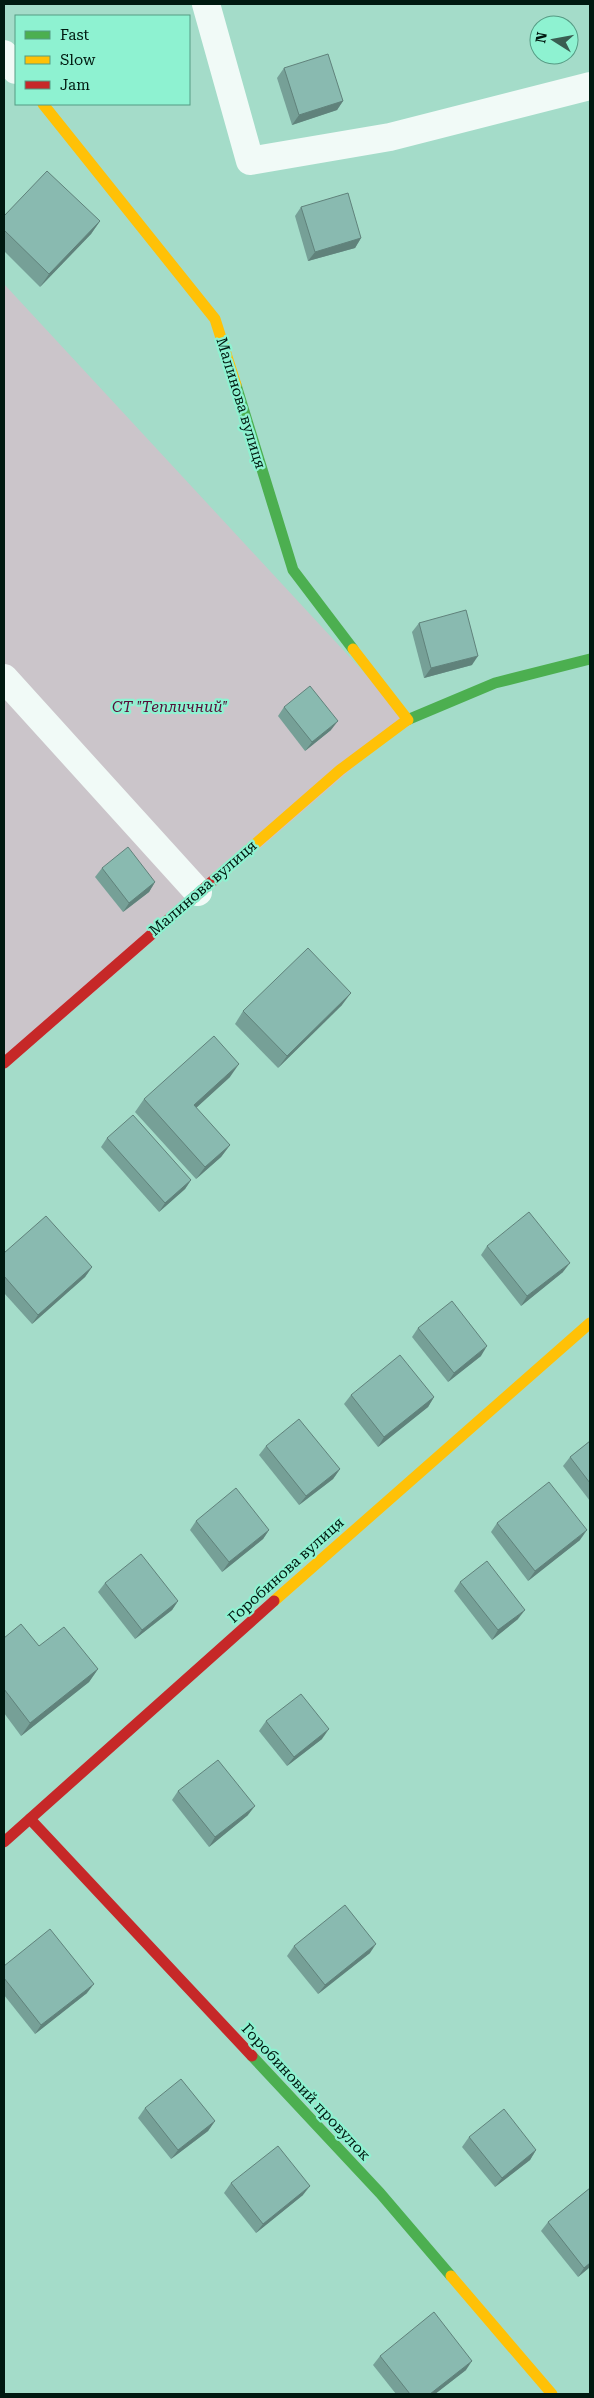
<svg xmlns="http://www.w3.org/2000/svg" width="594" height="2398" viewBox="0 0 594 2398" font-family="'Roboto Serif',serif">
	<rect width="100%" height="100%" fill="#a4dcc9"/>
	<path fill="#cbc5ca" d="M4,284l404,436 -404,350z"/>
	<g fill="none" stroke-linecap="round" stroke-linejoin="round">
		<g stroke="#f1faf7" stroke-width="28">
			<path d="M206,4l44,157 140,-24 200,-51"/>
			<path d="M4,54l12,16"/>
			<path d="M4,678l194,214"/>
		</g>
		<g stroke="#4caf50" stroke-width="11">
			<path d="M236,385l57,185 60,79"/>
			<path d="M407,720l88,-37 95,-24"/>
			<path d="M252,2056l128,137 71,83"/>
		</g>
		<g stroke="#ffc107" stroke-width="11">
			<path d="M43,104l172,215 21,66"/>
			<path d="M353,649l55,71"/>
			<path d="M215,879l125,-109 67,-50"/>
			<path d="M274,1601l316,-278"/>
			<path d="M451,2276l101,118"/>
		</g>
		<g stroke="#c62828" stroke-width="11">
			<path d="M4,1063l211,-184"/>
			<path d="M30,1819l222,237"/>
			<path d="M4,1842l270,-241"/>
		</g>
	</g>
	<g fill="#76a097">
		<path d="M284,68l59,33 -6,9 -45,15 -15,-47z"/>
		<path d="M301,207l60,31 -6,10 -47,13 -13,-45z"/>
		<path d="M4,216l96,5 -9,13 -51,53 -36,-36z"/>
		<path d="M419,623l53,42 -48,13 -12,-46z"/>
		<path d="M284,707l47,23 -26,21 -27,-35z"/>
		<path d="M102,868l53,14 -6,10 -26,20 -28,-35z"/>
		<path d="M342,1005l-64,63 -43,-44 8,-13z"/>
		<path d="M230,1077l-34,31 34,37 -9,12 -25,22 -61,-67 9,-13z"/>
		<path d="M107,1138l84,42 -6,9 -26,23 -58,-65z"/>
		<path d="M487,1246l76,26 -42,34 -40,-51z"/>
		<path d="M4,1253l88,14 -7,10 -53,47 -28,-31z"/>
		<path d="M418,1328l63,28 -33,26 -36,-45z"/>
		<path d="M351,1395l83,2 -6,10 -50,40 -34,-43z"/>
		<path d="M590,1441v60l-27,-35 7,-9z"/>
		<path d="M266,1446l74,23 -7,10 -34,26 -40,-50z"/>
		<path d="M196,1521l73,9 -6,9 -41,33 -32,-42z"/>
		<path d="M497,1523l83,17 -52,41 -37,-49z"/>
		<path d="M460,1582l58,37 -26,21 -38,-49z"/>
		<path d="M105,1583l73,18 -6,9 -37,29 -37,-47z"/>
		<path d="M4,1638l35,8 59,23 -9,13 -68,54 -17,-23z"/>
		<path d="M266,1721l56,18 -35,27 -28,-35z"/>
		<path d="M178,1791l70,24 -39,32 -37,-47z"/>
		<path d="M294,1946l76,7 -52,41 -31,-38z"/>
		<path d="M4,1966l83,27 -52,41 -31,-39z"/>
		<path d="M145,2108l70,13 -7,10 -37,28 -33,-41z"/>
		<path d="M469,2137l67,13 -6,10 -35,27 -33,-40z"/>
		<path d="M231,2183l72,12 -47,38 -32,-40z"/>
		<path d="M590,2188v79l-12,10 -37,-46 7,-9z"/>
		<path d="M380,2356l86,14 -31,24h-39l-23,-29z"/>
	</g>
	<g fill="#60827b">
		<path d="M343,101l-6,9 -45,15 7,-10z"/>
		<path d="M100,221l-9,13 -51,53 9,-13z"/>
		<path d="M361,238l-6,10 -47,13 7,-9z"/>
		<path d="M478,656l-6,9 -48,13 7,-10z"/>
		<path d="M338,721l-7,9 -26,21 7,-9z"/>
		<path d="M155,882l-6,10 -26,20 6,-9z"/>
		<path d="M351,993l-9,12 -64,63 9,-12z"/>
		<path d="M239,1064l-9,13 -45,41 9,-13z"/>
		<path d="M230,1145l-9,12 -25,22 9,-12z"/>
		<path d="M191,1180l-6,9 -26,23 6,-9z"/>
		<path d="M570,1263l-7,9 -42,34 6,-10z"/>
		<path d="M92,1267l-7,10 -53,47 6,-9z"/>
		<path d="M487,1346l-6,10 -33,26 6,-9z"/>
		<path d="M434,1397l-6,10 -50,40 6,-10z"/>
		<path d="M340,1469l-7,10 -34,26 7,-9z"/>
		<path d="M269,1530l-6,9 -41,33 7,-10z"/>
		<path d="M587,1530l-7,10 -52,41 7,-10z"/>
		<path d="M178,1601l-6,9 -37,29 7,-9z"/>
		<path d="M525,1610l-7,9 -26,21 6,-10z"/>
		<path d="M98,1669l-9,13 -68,54 9,-13z"/>
		<path d="M329,1729l-7,10 -35,27 7,-9z"/>
		<path d="M255,1806l-7,9 -39,32 6,-10z"/>
		<path d="M376,1944l-6,9 -52,41 7,-9z"/>
		<path d="M94,1984l-7,9 -52,41 6,-9z"/>
		<path d="M215,2121l-7,10 -37,28 7,-9z"/>
		<path d="M536,2150l-6,10 -35,27 7,-9z"/>
		<path d="M310,2186l-7,9 -47,38 7,-9z"/>
		<path d="M590,2263v4l-12,10 6,-9z"/>
		<path d="M472,2361l-6,9 -31,24h-5z"/>
	</g>
	<g fill="#89bab0" stroke="#60827b">
		<path d="M328,54l15,47 -44,14 -15,-47z"/>
		<path d="M47,171l53,50 -51,53 -45,-44v-14z"/>
		<path d="M348,193l13,45 -46,14 -14,-45z"/>
		<path d="M466,610l12,46 -47,12 -12,-45z"/>
		<path d="M310,686l28,35 -26,21 -28,-35z"/>
		<path d="M128,847l27,35 -26,21 -27,-35z"/>
		<path d="M308,948l43,45 -64,63 -44,-45z"/>
		<path d="M214,1036l25,28 -45,41 36,40 -25,22 -61,-68z"/>
		<path d="M133,1115l58,65 -26,23 -58,-65z"/>
		<path d="M529,1212l41,51 -43,33 -40,-50z"/>
		<path d="M46,1216l46,51 -54,48 -34,-39v-23z"/>
		<path d="M452,1301l35,45 -33,27 -36,-45z"/>
		<path d="M400,1355l34,42 -50,40 -33,-42z"/>
		<path d="M299,1419l41,50 -34,27 -40,-50z"/>
		<path d="M590,1441v42l-20,-26z"/>
		<path d="M549,1482l38,48 -52,41 -38,-48z"/>
		<path d="M236,1488l33,42 -40,32 -33,-41z"/>
		<path d="M141,1554l37,47 -36,29 -37,-47z"/>
		<path d="M487,1561l38,49 -27,20 -38,-48z"/>
		<path d="M21,1624l18,22 25,-19 34,42 -68,54 -26,-34v-51z"/>
		<path d="M301,1694l28,35 -35,28 -28,-36z"/>
		<path d="M218,1760l37,46 -40,31 -37,-46z"/>
		<path d="M345,1905l31,39 -51,41 -31,-39z"/>
		<path d="M50,1929l44,55 -53,41 -37,-47v-12z"/>
		<path d="M181,2079l34,42 -37,29 -33,-42z"/>
		<path d="M504,2109l32,41 -34,28 -33,-41z"/>
		<path d="M278,2146l32,40 -47,38 -32,-41z"/>
		<path d="M590,2188v75l-6,5 -36,-46z"/>
		<path d="M434,2312l38,49 -42,33h-20l-30,-38z"/>
	</g>
	<g text-anchor="middle" stroke-width="4.5" stroke-linejoin="round" paint-order="stroke">
		<g font-size="15" fill="#001910" stroke="#8ef2d1">
			<text transform="translate(241 403) rotate(73)" y="5">Малинова вулиця</text>
			<text transform="translate(203 888) rotate(-41)" y="5">Малинова вулиця</text>
			<text transform="translate(286 1570) rotate(-42)" y="5">Горобинова вулиця</text>
			<text transform="translate(306 2092) rotate(47)" y="5">Горобиновий провулок</text>
		</g>
		<g font-size="15" font-style="italic" fill="#560e38" stroke="#8ef2d1">
			<text x="170" y="712">СТ "Тепличний"</text>
		</g>
	</g>
	<rect width="594" height="2398" fill="none" stroke="#001910" stroke-width="10"/>
	<rect x="15" y="15" width="175" height="90" fill="#8ef2d1" stroke="#559b84"/>
	<rect x="25" y="31" width="25" height="8" fill="#4caf50" stroke="#559b84"/>
	<text x="60" y="40" font-size="15" fill="#001910">Fast</text>
	<rect x="25" y="56" width="25" height="8" fill="#ffc107" stroke="#559b84"/>
	<text x="60" y="65" font-size="15" fill="#001910">Slow</text>
	<rect x="25" y="81" width="25" height="8" fill="#c62828" stroke="#559b84"/>
	<text x="60" y="90" font-size="15" fill="#001910">Jam</text>
	<g transform="translate(554 40) rotate(281)"><circle r="24" fill="#8ef2d1" stroke="#559b84"/>
	<path d="M0-4L9 19L0 12L-9 19Z" fill="#395d51"/>
	<text y="-8" font-size="14" font-weight="bold" text-anchor="middle" fill="#001910">N</text>
	</g>
</svg>
